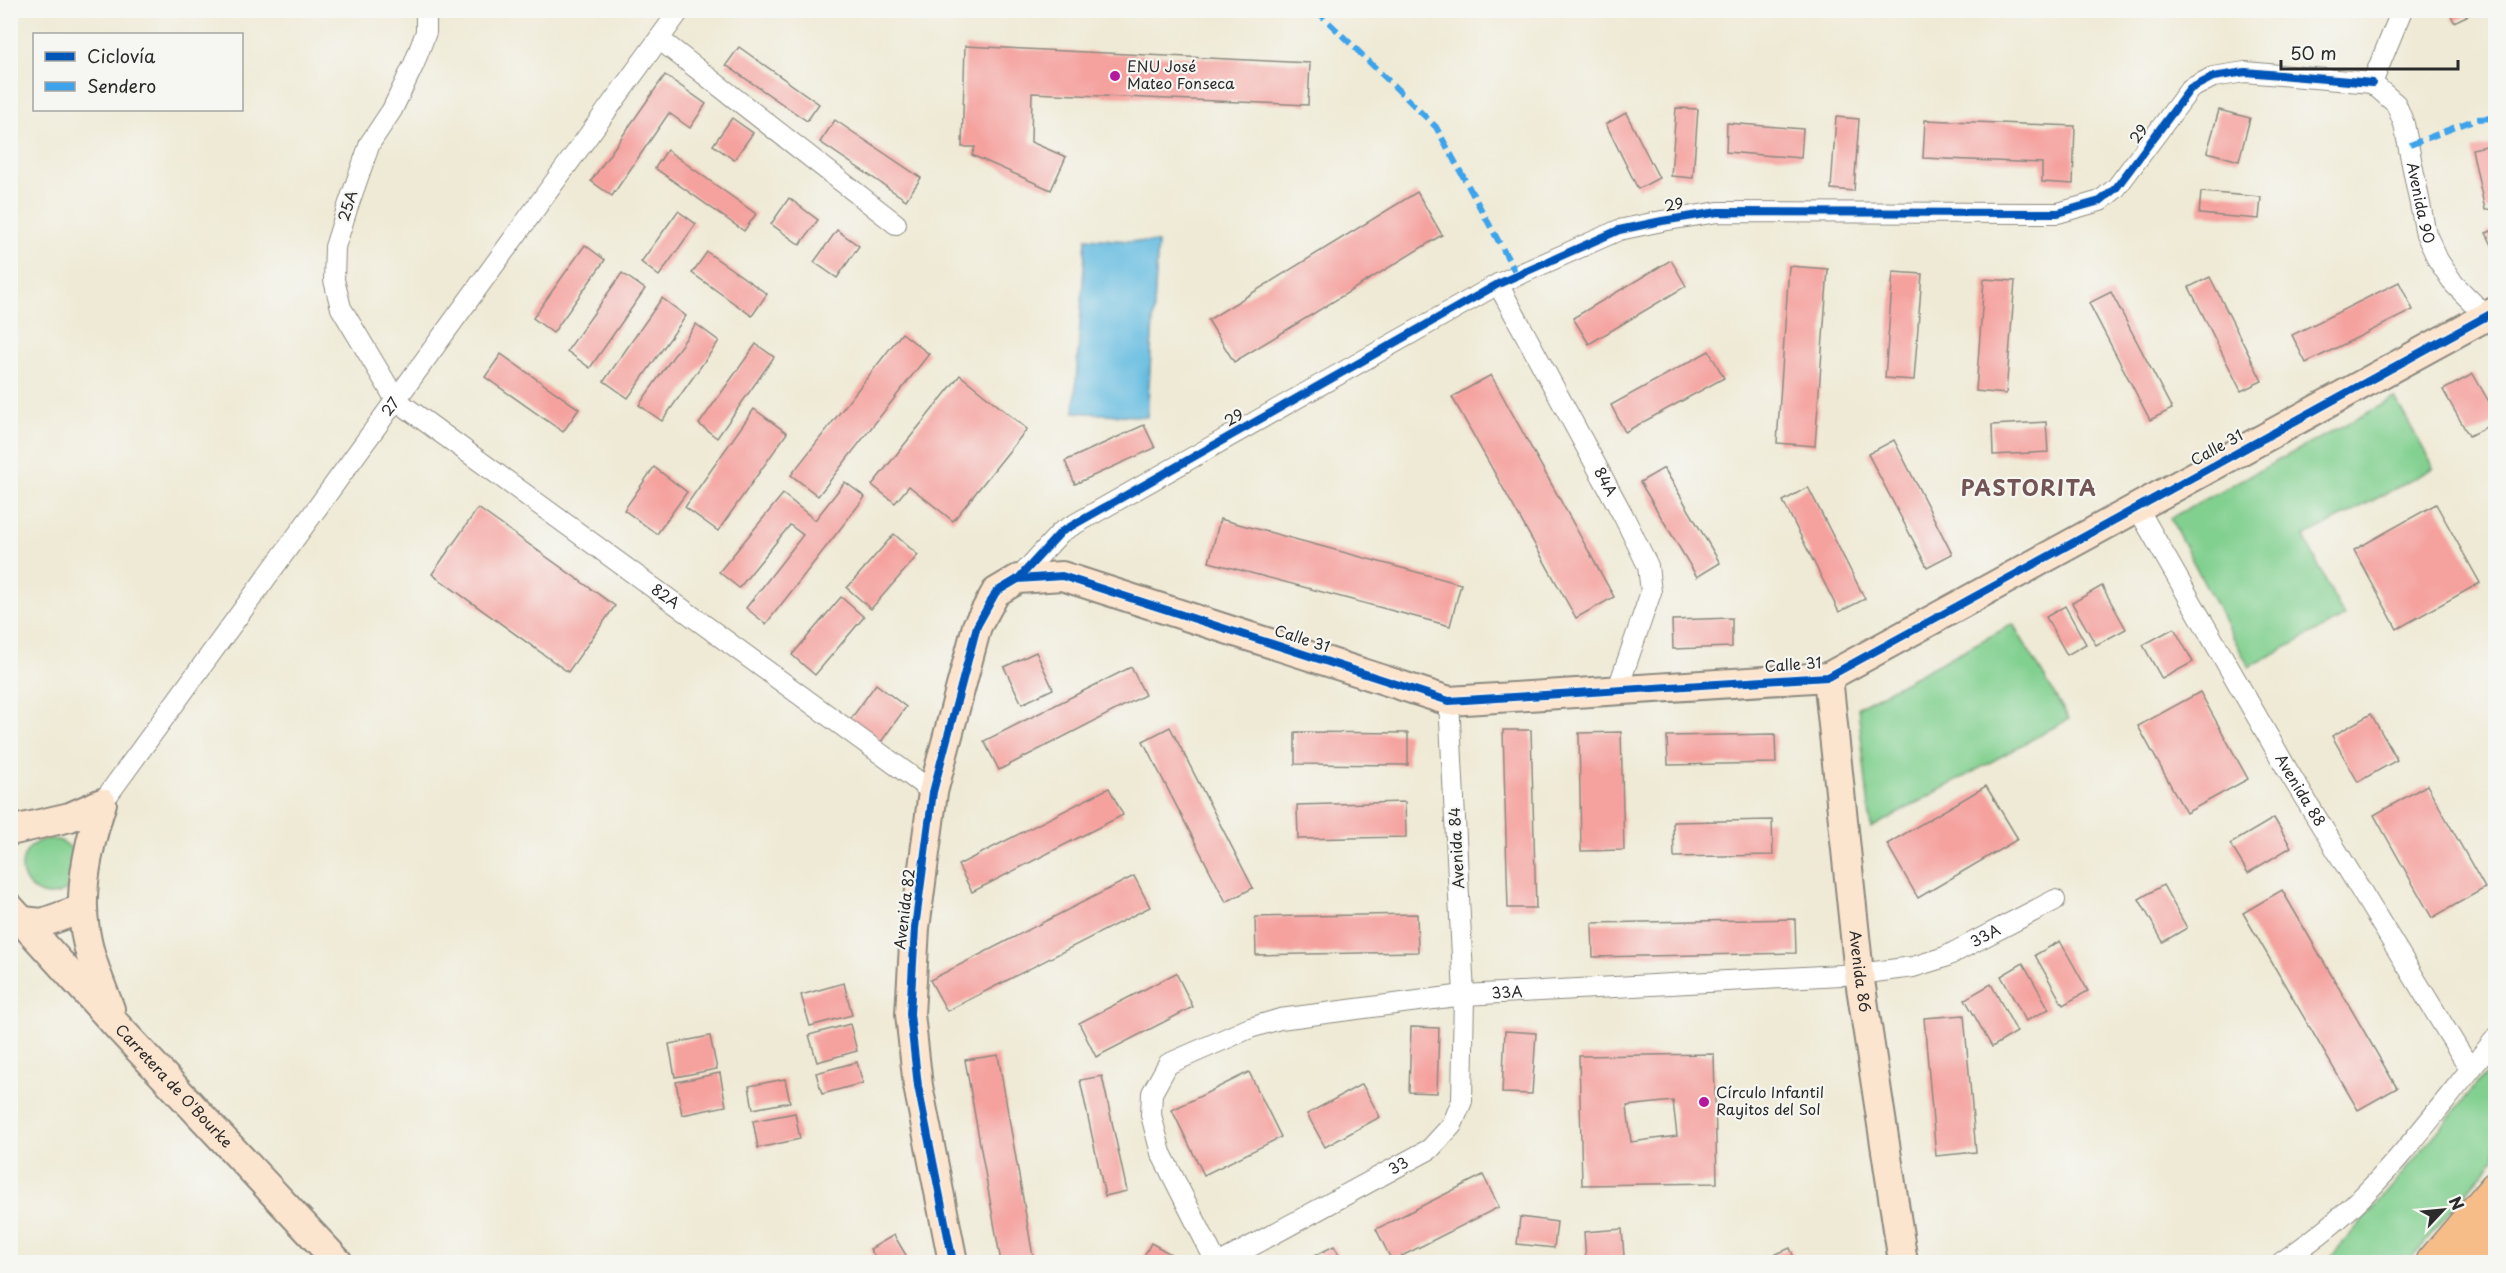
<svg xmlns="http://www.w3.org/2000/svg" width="2506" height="1273" viewBox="0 0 2506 1273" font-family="'Playpen Sans',sans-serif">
	<rect width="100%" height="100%" fill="#f6f6f2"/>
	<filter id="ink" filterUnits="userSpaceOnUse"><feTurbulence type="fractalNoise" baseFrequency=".0167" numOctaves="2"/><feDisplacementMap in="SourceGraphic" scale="12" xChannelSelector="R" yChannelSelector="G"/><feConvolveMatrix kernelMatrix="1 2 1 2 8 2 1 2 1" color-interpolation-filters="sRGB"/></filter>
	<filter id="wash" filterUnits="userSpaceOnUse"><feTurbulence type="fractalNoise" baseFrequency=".008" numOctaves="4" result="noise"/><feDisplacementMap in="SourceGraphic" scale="24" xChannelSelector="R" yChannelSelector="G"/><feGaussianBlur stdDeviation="1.35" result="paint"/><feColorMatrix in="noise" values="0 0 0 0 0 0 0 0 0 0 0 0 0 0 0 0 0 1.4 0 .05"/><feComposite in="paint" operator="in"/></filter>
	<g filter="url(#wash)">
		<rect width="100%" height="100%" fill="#efead5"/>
		<g fill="#82d090" stroke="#567e5e" stroke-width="1.5">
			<path d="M2395,398l39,70 -130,69 40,80 -95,50 -79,-149z"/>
			<path d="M2013,624l56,95 -198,109 -13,-121z"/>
			<circle cx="50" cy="867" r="28"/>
			<path d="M2495,1062v96l-87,104h-82l54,-61z"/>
		</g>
		<path fill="#63bbe0" stroke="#477386" stroke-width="1.5" d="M1086,238l72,5 -11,174 -73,-5z"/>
		<g id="blocks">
			<g fill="#f5a29f" fill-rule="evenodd">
				<path d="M2449,10h30l-25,12z"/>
				<path d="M965,46l345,17 -2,42 -276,-12 -1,49 35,15 -15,33 -79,-35 3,-8h-13z"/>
				<path d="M739,47l80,57 -12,17 -81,-56z"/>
				<path d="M665,75l41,29 -16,24 -21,-15 -57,83 -21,-15z"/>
				<path d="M1676,108l22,1 -5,69 -22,-2z"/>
				<path d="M2219,110l31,8 -11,43 -32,-9z"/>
				<path d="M1626,113l33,65 -21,11 -32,-65z"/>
				<path d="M1836,117l23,2 -5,72 -23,-2z"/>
				<path d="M732,118l21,15 -19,27 -21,-15z"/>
				<path d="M835,120l86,58 -15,22 -86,-58z"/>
				<path d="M1925,120l150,6 -2,58 -31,-2v-19l-119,-5z"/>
				<path d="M1727,123l76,6 -2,29 -75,-6z"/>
				<path d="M2496,144v64l-11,2 -13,-61z"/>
				<path d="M667,150l89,64 -12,17 -89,-63z"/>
				<path d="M1417,192l25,43 -208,127 -26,-42z"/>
				<path d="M2201,192l60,5 -2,22 -60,-5z"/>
				<path d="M789,198l29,22 -18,25 -29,-21z"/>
				<path d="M678,211l18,13 -37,52 -18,-14z"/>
				<path d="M2496,229v24l-10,-20z"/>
				<path d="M837,230l22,16 -22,32 -23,-16z"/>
				<path d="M585,245l20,15 -52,73 -20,-15z"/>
				<path d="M707,252l60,42 -15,22 -60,-43z"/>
				<path d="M1671,260l15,26 -97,58 -16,-26z"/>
				<path d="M1789,266l39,3 -13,177 -38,-3z"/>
				<path d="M1893,272l29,2 -8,106 -29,-2z"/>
				<path d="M622,273l23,16 -55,79 -23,-17z"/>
				<path d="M2210,277l52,104 -21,10 -52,-104z"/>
				<path d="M1984,279l31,2 -9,113 -30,-3z"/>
				<path d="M2399,282l14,28 -107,53 -14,-28z"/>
				<path d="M2111,292l61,117 -22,11 -61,-117z"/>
				<path d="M662,298l24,18 -58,82 -24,-17z"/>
				<path d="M696,324l23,17 -57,80 -23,-16z"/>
				<path d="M902,333l27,21 -111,142 -27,-21z"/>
				<path d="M756,344l18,13 -57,81 -18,-14z"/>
				<path d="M1709,351l15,27 -99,54 -14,-27z"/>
				<path d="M501,354l78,55 -16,23 -78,-55z"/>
				<path d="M2473,374l23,40v8l-27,14 -26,-46z"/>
				<path d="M960,375l67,54 -74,92 -44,-35 -14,17 -23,-18z"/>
				<path d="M1491,375l123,222 -38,21 -124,-221z"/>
				<path d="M754,409l33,24 -69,98 -33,-24z"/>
				<path d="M2046,422l2,30 -55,3 -1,-30z"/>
				<path d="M1144,425l11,23 -80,36 -10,-23z"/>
				<path d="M1894,440l58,114 -25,13 -59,-113z"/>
				<path d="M654,467l33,25 -30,42 -33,-24z"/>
				<path d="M1664,468l56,95 -23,14 -57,-95z"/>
				<path d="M845,482l20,15 -99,127 -20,-16 57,-73 -13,-10 -51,63 -20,-16 64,-78 32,26z"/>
				<path d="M1808,487l57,112 -26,13 -56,-111z"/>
				<path d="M2436,504l44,79 -83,46 -43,-79z"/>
				<path d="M478,508l137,98 -47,66 -136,-98z"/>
				<path d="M1220,519l241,65 -11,42 -241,-64z"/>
				<path d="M894,534l24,21 -47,54 -24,-21z"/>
				<path d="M2102,586l24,43 -30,16 -24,-42z"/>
				<path d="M841,597l23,20 -49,58 -23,-20z"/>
				<path d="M2065,606l21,38 -19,11 -21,-38z"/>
				<path d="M1732,618v29l-59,2 -1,-29z"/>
				<path d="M2174,628l19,34 -31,17 -19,-34z"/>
				<path d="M1036,652l17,37 -31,15 -18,-37z"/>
				<path d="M1131,667l14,28 -146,75 -15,-29z"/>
				<path d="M876,684l30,23 -25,35 -31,-22z"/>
				<path d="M2200,692l48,87 -62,34 -48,-87z"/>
				<path d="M2371,714l26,46 -39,22 -26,-46z"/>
				<path d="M1170,727l83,161 -27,14 -83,-161z"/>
				<path d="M1503,730h28l5,178h-28z"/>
				<path d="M1295,732l113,1v32l-113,-1z"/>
				<path d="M1621,732l3,118 -43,1 -2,-118z"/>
				<path d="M1775,734l1,29 -108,2 -1,-29z"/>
				<path d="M2427,785l58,103 -53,30 -58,-103z"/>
				<path d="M1986,786l32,53 -100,59 -31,-54z"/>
				<path d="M1109,788l14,27 -151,77 -14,-27z"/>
				<path d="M1405,802l1,35 -108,2 -1,-34z"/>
				<path d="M2274,818l17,29 -43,26 -18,-29z"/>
				<path d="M1772,820l1,35 -99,2 -1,-35z"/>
				<path d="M1134,876l16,31 -203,104 -17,-31z"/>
				<path d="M2163,885l24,43 -24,14 -24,-43z"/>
				<path d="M2282,890l115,198 -39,22 -115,-197z"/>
				<path d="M1417,914l1,38 -162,3 -1,-38z"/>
				<path d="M1795,919l1,34 -203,4 -1,-34z"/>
				<path d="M2060,941l28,50 -25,14 -28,-50z"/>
				<path d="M2023,963l26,46 -23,12 -25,-45z"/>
				<path d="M1176,973l17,34 -97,50 -17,-34z"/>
				<path d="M844,983l8,32 -42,11 -9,-31z"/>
				<path d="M1991,984l26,48 -25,15 -27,-48z"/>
				<path d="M1964,1015l12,137 -40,4 -12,-138z"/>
				<path d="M850,1024l7,27 -40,11 -8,-27z"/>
				<path d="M1411,1027l28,1 -2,65 -28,-1z"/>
				<path d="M1505,1031l31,2 -4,61 -30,-1z"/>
				<path d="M710,1036l7,33 -42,8 -6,-33z"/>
				<path d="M1714,1054l3,129 -135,2 -3,-129zM1673,1101l4,35 -46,6 -4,-36z"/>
				<path d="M998,1055l36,207h-33l-36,-202z"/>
				<path d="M857,1062l6,21 -41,11 -6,-21z"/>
				<path d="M1249,1072l32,65 -77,38 -32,-65z"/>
				<path d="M720,1073l6,33 -44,9 -6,-33z"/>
				<path d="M1102,1076l25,115 -22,5 -25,-116z"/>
				<path d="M785,1079l5,23 -37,7 -4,-23z"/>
				<path d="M1362,1084l18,33 -55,30 -18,-33z"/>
				<path d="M795,1113l5,26 -42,9 -5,-27z"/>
				<path d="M1483,1175l16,32 -107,54 -16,-32z"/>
				<path d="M1520,1217l37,5 -3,26 -37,-4z"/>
				<path d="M1622,1229l2,28 -38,3 -2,-28z"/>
				<path d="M894,1235l16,27h-32l-8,-13z"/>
				<path d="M1151,1243l27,15 -3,4h-34z"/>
				<path d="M1334,1246l9,16h-41z"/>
				<path d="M1790,1248l6,14h-30l-1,-3z"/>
			</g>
		</g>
	</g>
	<g filter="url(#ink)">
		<use href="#blocks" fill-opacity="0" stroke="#8d8a80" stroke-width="1.5"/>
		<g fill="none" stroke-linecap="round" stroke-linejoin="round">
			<defs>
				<g id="street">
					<path id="s1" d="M426,10v22l-12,32 -22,46 -22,33 -23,66 -12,38 -1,33 7,28 55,92 537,392"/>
					<path d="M659,39l237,185"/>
					<path id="s2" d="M2372,83l24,21 8,20 22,110 12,26 16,24 32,32"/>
					<path d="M2372,83l30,-73"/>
					<path id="s3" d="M1498,284l126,233 24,49 3,26 -34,99"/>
					<path id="s4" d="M2137,507l151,264 182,298"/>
					<path d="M1018,579l43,-47 437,-248 121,-54 43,-9 56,-9 340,1 42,-12 16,-13 74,-99 23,-12 32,-5 127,11"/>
					<path id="s5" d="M102,803l578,-793"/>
					<path id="s6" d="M1216,1262l-55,-109 -10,-38 1,-22 16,-29 82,-36 30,-9 184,-24 395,-21 54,-7 32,-10 110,-57"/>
					<path id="s7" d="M1222,1262l208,-113 22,-24 10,-24 2,-106 -15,-294"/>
					<path d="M2282,1262c27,-19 54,-39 78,-63 49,-49 91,-107 136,-161"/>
				</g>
				<g id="secondary">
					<path id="s8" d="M1828,677l31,297 44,288"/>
					<path d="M10,831l60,-14 32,-14c-12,37 -24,87 -17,127 4,27 15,53 25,79"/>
					<path id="s9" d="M10,908l108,119 220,235"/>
					<path d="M23,921l19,2 40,-14"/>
					<path d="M953,1262l-35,-176 -8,-72 5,-86 18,-136 44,-166 19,-34 22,-13 44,-3 387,125 379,-24 668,-366"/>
				</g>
				<g id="highway">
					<path d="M2433,1262l63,-74"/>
					<path d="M2469,1262l27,-32"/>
				</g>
			</defs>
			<use href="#street" stroke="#8d8a80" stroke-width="22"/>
			<use href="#secondary" stroke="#8d8a80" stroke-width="32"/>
			<use href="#highway" stroke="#8d8a80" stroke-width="36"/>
			<use href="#street" stroke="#fff" stroke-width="20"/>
			<use href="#secondary" stroke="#fce5cf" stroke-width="28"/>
			<use href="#highway" stroke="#f7bd88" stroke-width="33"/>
			<g stroke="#3ea3eb" stroke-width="6" stroke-dasharray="12 6" stroke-linecap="butt">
				<path d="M1316,10l120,117 81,148"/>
				<path d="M2410,145l66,-26 20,-1"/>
			</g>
			<defs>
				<g id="cycleway">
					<path d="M1018,579l44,-3 387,125 379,-24 668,-366"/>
					<path d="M953,1262l-35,-176 -8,-72 5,-86 18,-136 44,-166 19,-34 22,-13 43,-47 437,-248 121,-54 43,-9 56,-9 340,1 42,-12 16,-13 74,-99 23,-12 32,-5 127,11"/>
				</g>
			</defs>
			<use href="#cycleway" stroke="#f6f6f2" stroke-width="11"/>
			<use href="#cycleway" stroke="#0057b8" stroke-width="8"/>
		</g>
	</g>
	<g fill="#b5179e" stroke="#f6f6f2" stroke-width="2">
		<circle cx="1115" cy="76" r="6"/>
		<circle cx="1704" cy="1102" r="6"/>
	</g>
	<g text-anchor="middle" stroke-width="4.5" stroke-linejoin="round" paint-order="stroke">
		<g font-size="15" fill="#2b2b2b" stroke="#f6f6f2" text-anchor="start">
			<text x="1127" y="72">ENU José<tspan x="1127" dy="17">Mateo Fonseca</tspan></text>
			<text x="1716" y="1098">Círculo Infantil<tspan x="1716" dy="17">Rayitos del Sol</tspan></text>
		</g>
		<g font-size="15" fill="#2b2b2b" stroke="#f6f6f2">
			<text transform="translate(2139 134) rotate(-53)" y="5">29</text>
			<text dy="5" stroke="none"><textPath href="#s2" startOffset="134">Avenida 90</textPath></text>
			<text transform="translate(1674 205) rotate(-9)" y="5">29</text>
			<text transform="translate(348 206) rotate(-72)" y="5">25A</text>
			<text dy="5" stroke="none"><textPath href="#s5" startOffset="490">27</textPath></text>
			<text transform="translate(1234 418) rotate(-30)" y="5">29</text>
			<text transform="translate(2217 448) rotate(-29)" y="5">Calle 31</text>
			<text dy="5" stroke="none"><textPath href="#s3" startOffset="225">84A</textPath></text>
			<text dy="5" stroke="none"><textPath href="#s1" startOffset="759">82A</textPath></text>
			<text transform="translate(1302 639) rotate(18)" y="5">Calle 31</text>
			<text transform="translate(1793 665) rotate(-4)" y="5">Calle 31</text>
			<text dy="5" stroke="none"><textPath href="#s4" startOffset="327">Avenida 88</textPath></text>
			<text transform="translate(1457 848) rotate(-93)" y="5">Avenida 84</text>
			<text transform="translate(905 909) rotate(-83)" y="5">Avenida 82</text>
			<text dy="5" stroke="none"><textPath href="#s6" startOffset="1052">33A</textPath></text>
			<text dy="5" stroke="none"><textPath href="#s8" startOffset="296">Avenida 86</textPath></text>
			<text dy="5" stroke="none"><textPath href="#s6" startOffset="566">33A</textPath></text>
			<text dy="5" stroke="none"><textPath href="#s9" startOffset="242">Carretera de O'Bourke</textPath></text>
			<text dy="5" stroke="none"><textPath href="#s7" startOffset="201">33</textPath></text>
		</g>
		<g font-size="21" font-weight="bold" letter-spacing="1.5" fill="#725554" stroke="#f6f6f2">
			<text x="2029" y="496">PASTORITA</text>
		</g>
	</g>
	<rect width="2506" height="1273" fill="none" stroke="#f6f6f2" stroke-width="36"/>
	<rect x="33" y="33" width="210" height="78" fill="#f6f6f2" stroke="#a5a5a2" stroke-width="1.5"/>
	<rect x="45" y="52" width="30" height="9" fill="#0057b8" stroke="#a5a5a2" stroke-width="1.5"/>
	<text x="87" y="63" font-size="18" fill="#2b2b2b">Ciclovía</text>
	<rect x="45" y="82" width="30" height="9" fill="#3ea3eb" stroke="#a5a5a2" stroke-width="1.5"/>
	<text x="87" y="93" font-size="18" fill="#2b2b2b">Sendero</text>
	<g transform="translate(2443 1210) rotate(64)" stroke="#f6f6f2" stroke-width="4.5" paint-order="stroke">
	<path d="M0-4.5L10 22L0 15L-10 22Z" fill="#2b2b2b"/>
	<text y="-9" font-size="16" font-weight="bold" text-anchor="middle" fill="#2b2b2b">N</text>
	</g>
	<path d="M2281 60v9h177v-9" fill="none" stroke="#2b2b2b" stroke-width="3"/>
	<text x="2290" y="60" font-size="18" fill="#2b2b2b" stroke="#f6f6f2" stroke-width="4.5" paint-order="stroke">50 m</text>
</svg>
